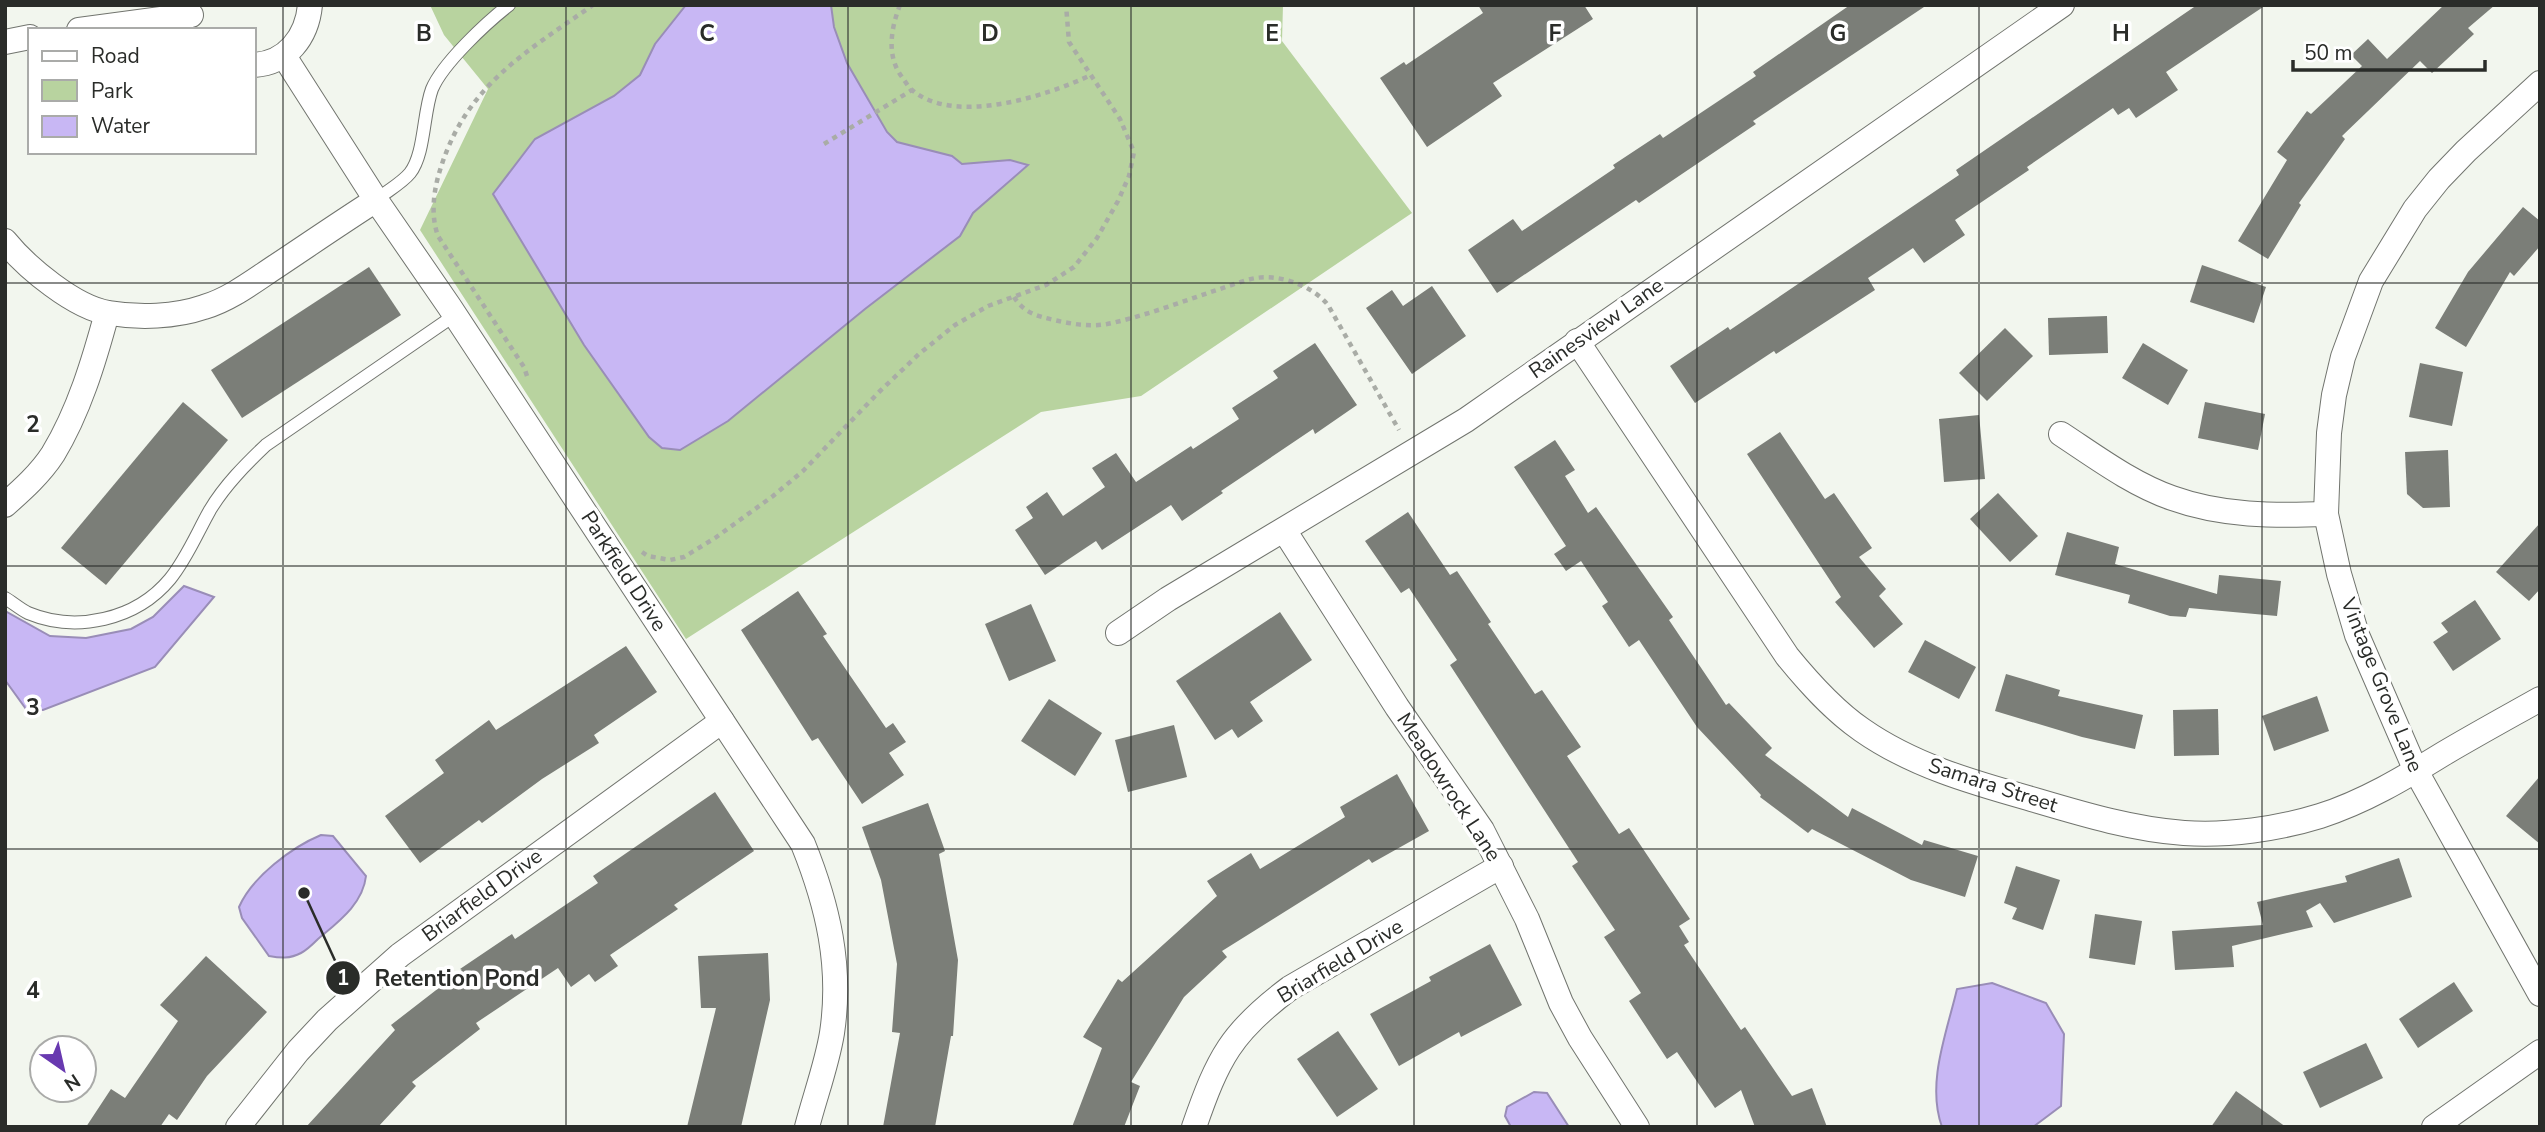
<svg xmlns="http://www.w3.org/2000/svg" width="2545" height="1132" viewBox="0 0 2545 1132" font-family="'Nunito Sans',sans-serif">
	<rect width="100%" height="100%" fill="#f2f6ee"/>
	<path fill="#b8d39f" d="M430,5h853l-1,36 130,172 -271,183 -100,16 -355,227 -266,-409 68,-141 -44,-54z"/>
	<g fill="#c8b7f4" stroke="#998db7" stroke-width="2">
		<path d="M686,5h145l3,22 13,36 40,69 10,10 55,14 10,8 48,-4 18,5 -55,48 -13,23 -95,73 -137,112 -48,29 -18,-2 -13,-11 -65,-92 -91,-151 42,-55 79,-43 26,-21 15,-31z"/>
		<path d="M184,586l30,11 -59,70 -112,43 -17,-1 -21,-29v-69l45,25 36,2 45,-9 22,-12z"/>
		<path d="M321,835l12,1 33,40c-3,28 -28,46 -48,63 -5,5 -11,11 -17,14 -11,6 -21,5 -32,3l-27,-38 -3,-11c13,-30 53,-60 82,-72z"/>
		<path d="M1992,983l54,20 18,31 -3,72 -28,21h-91c-16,-44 5,-95 15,-138z"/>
		<path d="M1534,1092l13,1 22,34h-58l-6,-11 2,-9z"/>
	</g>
	<g fill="#7b7e78">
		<path d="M1478,5h106l9,14 -100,64 9,13 -75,51 -47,-69 24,-16 2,3 77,-52z"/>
		<path d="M1850,5h77l-174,116 3,3 -117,79 -3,-3 -139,93 -29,-43 45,-31 9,12 93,-63 -2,-3 47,-31 3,4 93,-62 -3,-4z"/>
		<path d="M2197,5h69l-100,67 12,18 -42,28 -7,-10 -11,7 -5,-7 -86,59 2,3 -74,50 10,15 -41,28 -11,-15 -45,30 7,12 -99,64 -2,-3 -79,52 -25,-37 58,-39 2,3 229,-155 -3,-5z"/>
		<path d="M2444,5h51l-27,23 6,6 -42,39 -12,-12 -78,75 3,3 -46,64 2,2 -33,54 -30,-18 49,-81 -10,-8 30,-41 4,3 51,-48 -11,-11 17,-16 19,20z"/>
		<path d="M2523,207l17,14v25l-26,30 -4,-4 -44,75 -31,-19 33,-56z"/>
		<path d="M2202,265l64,22 -12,36 -64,-21z"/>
		<path d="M369,267l32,48 -159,103 -31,-48z"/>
		<path d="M1432,286l34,50 -54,38 -46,-66 26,-18 11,16z"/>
		<path d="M2107,316l1,37 -59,2 -1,-37z"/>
		<path d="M2005,328l28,28 -46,45 -28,-28z"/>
		<path d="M1315,343l42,62 -42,29 -2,-5 -92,62 2,2 -41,28 -11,-16 -69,45 -6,-9 -51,34 -30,-45 18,-12 -7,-11 21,-15 16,24 42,-29 -13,-19 24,-15 20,29 55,-36 2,3 46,-30 -7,-11 46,-30 -5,-7z"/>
		<path d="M2143,343l45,27 -20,35 -46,-27z"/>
		<path d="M2420,363l43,9 -11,54 -43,-9z"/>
		<path d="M183,402l45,38 -122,145 -45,-37z"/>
		<path d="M2205,402l60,12 -7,36 -60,-12z"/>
		<path d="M1979,415l6,64 -41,3 -5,-63z"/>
		<path d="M1780,432l45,67 9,-6 38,55 -13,9 27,32 -7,7 24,28 -29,24 -39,-46 6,-5 -94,-143z"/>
		<path d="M1555,440l20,30 -10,6 23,37 8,-6 77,110 -4,3 57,85 3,-2 43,45 -7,7 83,62 4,-9 70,37 2,-5 54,16 -13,41 -54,-17 -99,-51 -4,4 -48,-36 1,-2 -64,-68 -58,-87 -10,7 -27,-41 6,-4 -27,-41 -15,10 -12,-17 12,-8 -52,-79z"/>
		<path d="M2448,450l2,57 -27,1 -16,-14 -2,-42z"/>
		<path d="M1998,493l40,43 -28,26 -40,-43z"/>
		<path d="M1408,512l42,63 7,-4 34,51 -3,2 47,70 7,-4 39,57 -14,9 52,78 10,-6 61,91 -11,7 10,16 -5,3 57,85 4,-3 47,69 20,-8 15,39h-72l-14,-37 -26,18 -38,-56 -10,7 -38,-58 12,-8 -37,-56 11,-7 -43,-64 6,-4 -128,-197 7,-5 -48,-72 -8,5 -36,-52z"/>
		<path d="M2540,523v66l-11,12 -33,-29z"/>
		<path d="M2067,532l52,15 -4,17 102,30 2,-19 62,6 -4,35 -88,-8 -3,9 -16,-1 -42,-13 2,-8 -75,-20z"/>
		<path d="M798,591l29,43 -4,2 63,92 7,-5 13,19 -17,11 15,22 -42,29 -44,-66 -6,3 -71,-111z"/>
		<path d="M2475,600l26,39 -48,32 -20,-29 15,-10 -7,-9z"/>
		<path d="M1031,604l25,57 -47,20 -24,-57z"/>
		<path d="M1280,612l32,48 -62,42 13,19 -25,17 -6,-9 -17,11 -39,-59z"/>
		<path d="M1925,640l51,27 -17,32 -51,-27z"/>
		<path d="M626,646l31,46 -63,43 5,8 -57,36 -60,44 -3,-3 -59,43 -35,-47 59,-43 -9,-13 54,-40 7,10z"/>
		<path d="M2006,674l54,16 -2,6 85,19 -8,34 -53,-12 -87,-26z"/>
		<path d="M2317,696l12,35 -55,20 -12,-35z"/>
		<path d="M1049,699l53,34 -27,43 -54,-35z"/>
		<path d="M2218,709l1,46 -45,1 -1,-46z"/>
		<path d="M1174,725l13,52 -59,15 -13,-52z"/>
		<path d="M1397,774l32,57 -57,32 -3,-4 -147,92 5,6 -43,40 -53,85 9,4 -16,41h-52l30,-79 -19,-11 35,-58 4,3 95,-86 -10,-15 44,-28 9,16 85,-52 -5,-10z"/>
		<path d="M2540,776v68l-34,-28z"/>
		<path d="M715,792l39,59 -80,54 4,4 -68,46 8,11 -23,16 -6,-8 -18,13 -13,-19 -82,55 4,6 -68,53 4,4 -38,41h-72l89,-97 -4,-5 71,-55 -2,-1 52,-35 3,5 83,-56 -5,-7z"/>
		<path d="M928,803l17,48 -6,3 19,106 -5,76h-2l-16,91h-52l17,-94 -8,-1 5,-68 -16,-84 -19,-53z"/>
		<path d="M2399,858l13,39 -78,26 -14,-20 -14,8 7,16 -81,19 2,21 -59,3 -3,-39 91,-6 -6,-23 90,-20 -2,-6z"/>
		<path d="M2016,866l44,14 -17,50 -31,-11 5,-11 -13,-5z"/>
		<path d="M2095,914l47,7 -7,44 -46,-7z"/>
		<path d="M1490,944l32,61 -61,32 -2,-5 -60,34 -29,-52 61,-33 -2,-4z"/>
		<path d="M768,953l2,47 -29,127h-54l29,-119h-15l-3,-52z"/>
		<path d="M206,956l61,56 -60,64 -30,44 -8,-6 -9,13h-74l25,-38 14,9 53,-77 -18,-16z"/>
		<path d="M2454,982l19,29 -55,37 -19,-29z"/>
		<path d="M1338,1031l40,58 -41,28 -40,-58z"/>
		<path d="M2366,1043l17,35 -63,30 -17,-36z"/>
		<path d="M2236,1091l50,36h-75z"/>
	</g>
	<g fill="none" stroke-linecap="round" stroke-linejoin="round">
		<defs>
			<g id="lane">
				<path d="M376,200c11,-9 26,-17 34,-27 15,-19 13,-60 22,-84 11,-26 54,-66 77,-84"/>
				<path d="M5,598c7,4 15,11 23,15 48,20 108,7 142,-34 17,-21 27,-46 40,-69 15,-25 36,-46 56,-65l189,-130"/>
			</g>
			<g id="street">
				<path d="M79,30l112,-15"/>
				<path d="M5,42l25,-5"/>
				<path d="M284,56l92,144 73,106 354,538c25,62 39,122 29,189 -5,31 -17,63 -25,94"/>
				<path d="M254,65c33,-2 53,-28 56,-60"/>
				<path d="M2540,83l-74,68 -27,28 -24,30 -44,72 -28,76 -9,38 -5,38 -3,81 13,60 18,61 59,136 124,223"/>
				<path d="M5,241c21,26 70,67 104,72 30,5 66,4 95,-6 27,-8 51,-27 74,-42 33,-22 65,-44 98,-65"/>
				<path d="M1577,341l210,315c22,27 46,54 75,74 50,35 109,52 166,68 51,15 102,31 156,35 44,3 94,-4 136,-17 44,-14 84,-38 123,-62 32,-19 65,-37 97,-55"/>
				<path d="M2061,434c35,23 71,50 111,64 50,18 102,18 154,16"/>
				<path d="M5,505c17,-15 35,-31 48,-51 26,-43 41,-93 54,-141"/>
				<path d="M1284,530l113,177 85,123 45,89 34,84 19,35 57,89"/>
				<path d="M1118,633l50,-34 298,-179 596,-415"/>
				<path d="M238,1127l60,-76 29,-31 73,-65 322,-234"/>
				<path d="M1194,1127c24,-69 37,-95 96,-139l211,-122"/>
				<path d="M2434,1127l106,-75"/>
			</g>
		</defs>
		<use href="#lane" stroke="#71746e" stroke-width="14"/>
		<use href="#street" stroke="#71746e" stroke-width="26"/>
		<g stroke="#a9aca6" stroke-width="4.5" stroke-dasharray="5 5" stroke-linecap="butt">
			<path d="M900,5c-9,23 -14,51 2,72 3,4 6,10 10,13 42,36 135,6 179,-15"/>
			<path d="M824,144l88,-54"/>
			<path d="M1014,297c10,16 23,19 40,23 17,4 36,7 53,4 39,-8 76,-23 113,-35 12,-4 24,-9 36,-11 24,-4 57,8 72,27l71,125"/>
			<path d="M527,376l-3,-9 -86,-131c-8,-22 -4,-48 3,-69 26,-82 85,-115 152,-162"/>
			<path d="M642,552l6,4 22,4 14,-3 31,-19 58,-42 30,-25 76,-79 40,-38 36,-29 33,-19 58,-21 28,-18 23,-29 21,-37 11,-25 5,-24 -14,-33 -51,-77 -3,-37"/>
		</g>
		<use href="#lane" stroke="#fff" stroke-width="12"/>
		<use href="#street" stroke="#fff" stroke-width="24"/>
	</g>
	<path fill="none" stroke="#2a2c29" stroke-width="2" stroke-opacity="0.55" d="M283,5v1122M566,5v1122M848,5v1122M1131,5v1122M1414,5v1122M1697,5v1122M1979,5v1122M2262,5v1122M5,283h2535M5,566h2535M5,849h2535"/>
	<g text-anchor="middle" stroke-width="7" stroke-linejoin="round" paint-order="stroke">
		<g font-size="21" fill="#2a2c29" stroke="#fff">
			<text transform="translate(1596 328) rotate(-35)" y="7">Rainesview Lane</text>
			<text transform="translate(624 571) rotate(57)" y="7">Parkfield Drive</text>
			<text transform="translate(2382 685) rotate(68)" y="7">Vintage Grove Lane</text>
			<text transform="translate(1993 785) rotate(18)" y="7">Samara Street</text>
			<text transform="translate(1449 787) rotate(57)" y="7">Meadowrock Lane</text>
			<text transform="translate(482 895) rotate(-36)" y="7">Briarfield Drive</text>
			<text transform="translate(1340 961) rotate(-31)" y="7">Briarfield Drive</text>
		</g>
	</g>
	<g font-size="23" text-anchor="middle" font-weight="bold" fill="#2a2c29" stroke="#fff" stroke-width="7" stroke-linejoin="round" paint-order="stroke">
		<text x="424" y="41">B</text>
		<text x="707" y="41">C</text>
		<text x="990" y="41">D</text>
		<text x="1272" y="41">E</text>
		<text x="1555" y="41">F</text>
		<text x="1838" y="41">G</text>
		<text x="2121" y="41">H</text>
		<text x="33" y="432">2</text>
		<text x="33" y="715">3</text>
		<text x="33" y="998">4</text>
	</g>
	<path fill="none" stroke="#2a2c29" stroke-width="2.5" d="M304 893L343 978"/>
	<g fill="#2a2c29" stroke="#fff" stroke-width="2.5">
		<circle cx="304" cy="893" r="7"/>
		<circle cx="343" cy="978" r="18"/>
	</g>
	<g font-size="21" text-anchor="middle" font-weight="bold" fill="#fff">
		<text x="343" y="985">1</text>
	</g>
	<g font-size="23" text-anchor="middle" font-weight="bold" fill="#2a2c29" stroke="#fff" stroke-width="7" stroke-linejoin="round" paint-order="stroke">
		<text x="457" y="986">Retention Pond</text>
	</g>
	<rect width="2545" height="1132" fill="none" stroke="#2a2c29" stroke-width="14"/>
	<rect x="28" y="28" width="228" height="126" fill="#ffffff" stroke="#aaaba9" stroke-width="2"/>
	<rect x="42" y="51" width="35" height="10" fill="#ffffff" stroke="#aaaba9" stroke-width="2"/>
	<text x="91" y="63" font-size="21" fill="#2a2c29">Road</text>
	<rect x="42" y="80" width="35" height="21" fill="#b8d39f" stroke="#aaaba9" stroke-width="2"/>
	<text x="91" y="98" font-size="21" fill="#2a2c29">Park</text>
	<rect x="42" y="116" width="35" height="21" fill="#c8b7f4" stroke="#aaaba9" stroke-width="2"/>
	<text x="91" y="133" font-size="21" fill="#2a2c29">Water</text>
	<g transform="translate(63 1069) rotate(146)"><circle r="33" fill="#ffffff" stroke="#aaaba9" stroke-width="2"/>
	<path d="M0-5L12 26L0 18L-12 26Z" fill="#6839b0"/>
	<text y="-10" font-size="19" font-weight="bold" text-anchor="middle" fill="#2a2c29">N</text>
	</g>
	<path d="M2293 60v10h192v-10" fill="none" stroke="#2a2c29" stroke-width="3.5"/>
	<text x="2304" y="60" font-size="21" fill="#2a2c29" stroke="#ffffff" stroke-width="5" paint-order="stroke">50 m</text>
</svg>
